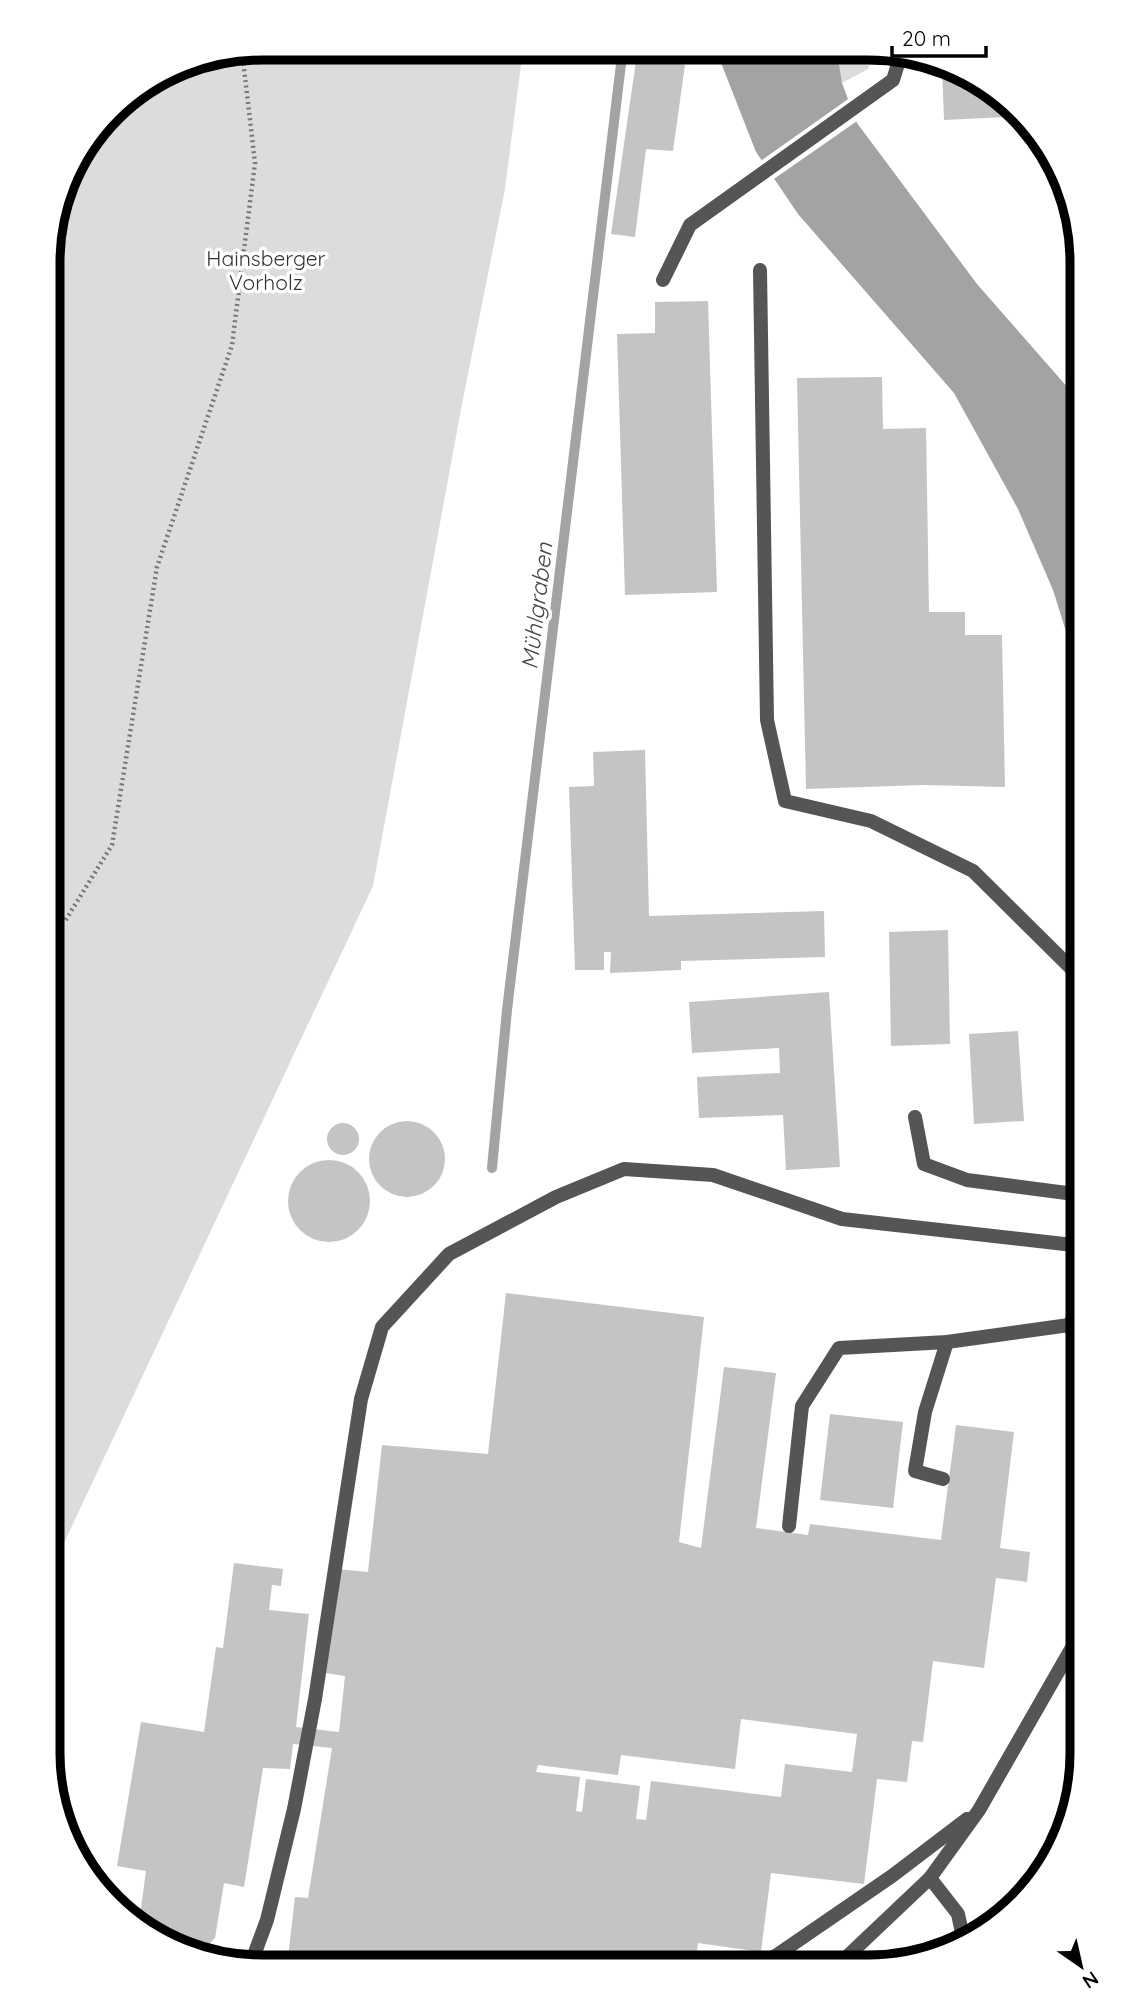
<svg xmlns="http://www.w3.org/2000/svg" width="1130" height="2015" viewBox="0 0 1130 2015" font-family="Quicksand,sans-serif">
	<rect width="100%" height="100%" fill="#fff"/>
	<g fill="#dcdcdc">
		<path d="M262,47l261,2 -18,140 -43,215 -89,482 -326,693 2,-1345 21,-68 50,-65 60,-38z"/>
		<path d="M837,51h37l-6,18 -26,14z"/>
	</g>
	<path fill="#a3a3a3" d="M716,50l121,1 5,32 15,40 120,161 106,121v281l-30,-96 -35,-81 -64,-116 -156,-179 -42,-62z"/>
	<path fill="#fff" d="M851,97l9,22 -89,62 -12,-19z"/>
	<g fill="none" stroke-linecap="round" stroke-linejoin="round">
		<path stroke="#a3a3a3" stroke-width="10" d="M492,1168l15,-158 114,-946 4,-14"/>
	</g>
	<g fill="#c4c4c4" fill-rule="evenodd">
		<path d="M653,59l32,6 -12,86 -27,-2 -11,88 -24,-3 25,-173 15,3z"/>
		<path d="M942,67l63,31 1,19 -62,3z"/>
		<path d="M708,301l9,291 -92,3 -8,-261 38,-1v-31z"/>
		<path d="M882,377l1,52 43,-1 3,184h36v23h37l3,152 -82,-2 -117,4 -9,-411z"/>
		<path d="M645,750l4,166 175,-5 1,46 -144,4v9l-71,3 1,-21h-7v18h-29l-6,-183 25,-1 -1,-34z"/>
		<path d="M948,930l2,114 -59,2 -2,-114z"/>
		<path d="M829,992l11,175 -54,3 -3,-55 -84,3 -2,-41 83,-4 -1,-25 -87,5 -3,-51z"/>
		<path d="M1018,1031l6,90 -50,3 -5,-90z"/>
		<circle cx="407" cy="1159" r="38"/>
		<circle cx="343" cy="1139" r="16"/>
		<circle cx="329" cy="1201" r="41"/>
		<path d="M506,1293l198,24 -25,225 22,6 23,-181 52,6 -20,155 52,7 2,-11 131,16 15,-115 58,7 -14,116 30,4 -3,30 -31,-4 -12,90 -51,-7 -10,81 -11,-1 -5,41 -30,-3 -13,105 -93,-11 -10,79 -63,-9 -3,24 -408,-1 8,-69 13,1 24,-150 -39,-4 -3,25 -27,-1 -19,119 -20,-4 -9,55 -14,14 -70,-29 -2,-2 12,-13 5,-37 -29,-5 24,-144 63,10 12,-85 7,1 11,-85 49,6 -2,17 -9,-1 -3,25 40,4 -13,113 43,5 6,-56 -20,-3 12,-104 31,3 14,-127 106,9zM741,1719l116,15 -5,38 -67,-8 -4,33 -130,-16 -5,39 -10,-1 4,-33 -54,-7 -4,33 -6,-1 4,-34 -44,-5 2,-7 80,10 3,-20 114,14z"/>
		<path d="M830,1414l73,8 -10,86 -73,-8z"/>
		<path d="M994,1906l20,2 -22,19z"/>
	</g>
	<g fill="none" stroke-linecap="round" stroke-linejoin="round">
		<path stroke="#777" stroke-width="4.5" stroke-dasharray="2 3.5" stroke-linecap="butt" d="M48,933l17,-12 47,-76 45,-278 75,-222 23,-182 -13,-112"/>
		<g stroke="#555" stroke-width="14">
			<path d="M760,270l7,450 18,81 86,20 102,50 104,103 6,48"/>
			<path d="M663,280l27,-55 203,-145 9,-29"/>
			<path d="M915,1117l9,47 43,16 115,15"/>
			<path d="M1082,1348l-13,-23 13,-21"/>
			<path d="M943,1479l-28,-8 10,-59 22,-70"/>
			<path d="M789,1526l13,-120 37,-58 108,-6 122,-17"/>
			<path d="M930,1878l28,36 6,28"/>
			<path d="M250,1966l17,-46 27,-111 21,-110 46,-300 21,-72 67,-73 107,-57 68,-28 89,6 129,44 240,27"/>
			<path d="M753,1967l24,-12 115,-79 75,-57"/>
			<path d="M835,1968l95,-90 49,-68 103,-180"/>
		</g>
	</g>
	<g text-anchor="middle" stroke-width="7" stroke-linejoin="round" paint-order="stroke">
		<g font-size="21" fill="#333" stroke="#fff">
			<text x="266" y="266">Hainsberger<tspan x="266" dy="24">Vorholz</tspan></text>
		</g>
		<g font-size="23" font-style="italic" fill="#444" stroke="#fff">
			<text transform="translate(537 606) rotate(-83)" y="8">Mühlgraben</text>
		</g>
	</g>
	<path d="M0 0H1130V2015H0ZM262 60H868A202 202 0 0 1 1070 262V1753A202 202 0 0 1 868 1955H262A202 202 0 0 1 60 1753V262A202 202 0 0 1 262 60Z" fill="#fff" fill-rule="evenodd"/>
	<path fill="none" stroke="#000" stroke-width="9" d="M262 60H868A202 202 0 0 1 1070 262V1753A202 202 0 0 1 868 1955H262A202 202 0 0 1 60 1753V262A202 202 0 0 1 262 60Z"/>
	<g transform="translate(1081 1966) rotate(146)" stroke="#ffffff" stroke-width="5" paint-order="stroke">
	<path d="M0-5L12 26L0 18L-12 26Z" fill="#000000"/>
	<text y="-10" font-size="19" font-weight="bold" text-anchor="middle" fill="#000000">N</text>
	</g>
	<path d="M892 46v10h94v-10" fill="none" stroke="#000000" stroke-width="3.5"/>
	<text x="902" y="46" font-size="21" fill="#000000" stroke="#ffffff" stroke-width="5" paint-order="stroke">20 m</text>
</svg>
